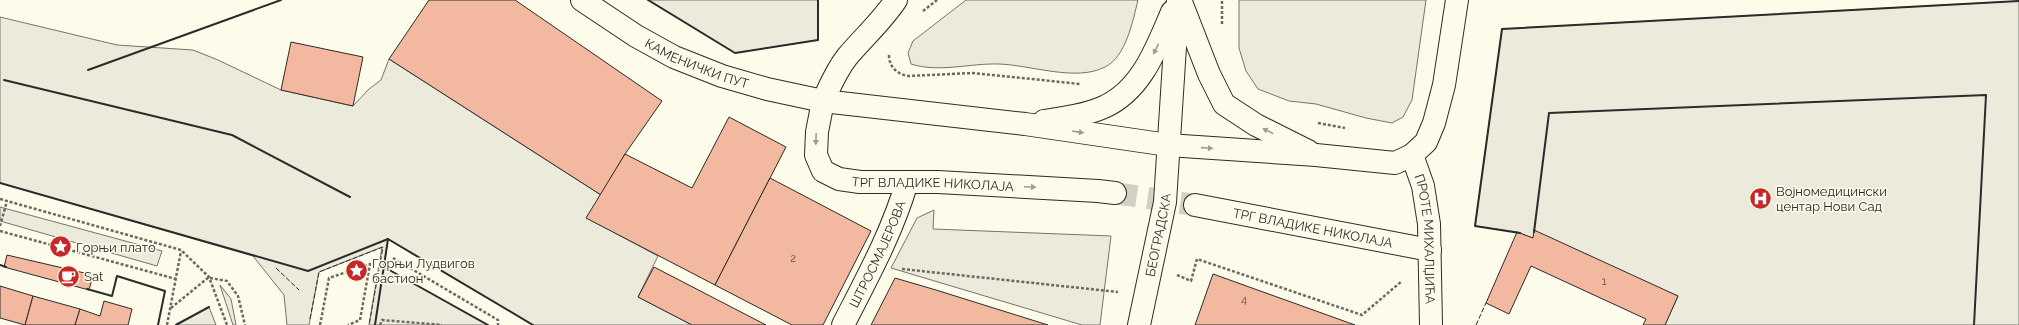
<svg xmlns="http://www.w3.org/2000/svg" width="2019" height="325" viewBox="0 0 2019 325" font-family="Raleway,sans-serif">
	<rect width="100%" height="100%" fill="#fdfbea"/>
	<g fill="#ecebdb" stroke="#74746e">
		<path d="M648,0h170v40l-83,13z"/>
		<path d="M966,0h172c-5,20 -12,57 -33,67 -29,15 -74,-2 -106,-3 -29,-1 -60,9 -88,0l-3,-11 5,-12z"/>
		<path d="M1239,0h187l-14,100 -9,17 -11,6 -26,-5 -50,-14 -27,-3 -31,-12 -12,-18 -7,-23z"/>
		<path d="M2019,1v324h-354l13,-29 -161,-64 -42,-6 27,-197z"/>
		<path d="M0,17l117,28 76,5 25,10 63,30 72,16 16,-17 12,-9 8,-21 212,136 -14,23 71,38 -20,41 54,28h-159l-145,-86 -4,28 104,58h-119l13,-78 -63,25 -10,53h-22l-3,-30 -31,-39 -253,-73z"/>
		<path d="M0,207l162,44 -5,15 -157,-45z"/>
		<path d="M934,210l-1,19 178,7 -11,89h-18l-191,-57 26,-50z"/>
		<path d="M220,285l11,14 5,26h-3z"/>
		<path d="M209,307l7,18h-40v-1z"/>
	</g>
	<g fill="#f2b8a0" stroke="#2b2b2b">
		<path d="M429,0h86l147,101 -37,53 -24,41 -212,-136z"/>
		<path d="M291,42l72,15 -10,49 -72,-16z"/>
		<path d="M729,117l57,30 -71,138 -129,-67 39,-64 67,34z"/>
		<path d="M770,178l101,53 -48,94h-31l-77,-40z"/>
		<path d="M1534,230l144,66 -13,29h-22l3,-6 -115,-53 -22,48 -23,-11 31,-71 16,6z"/>
		<path d="M7,255l86,20 -4,15 -85,-23z"/>
		<path d="M654,267l112,58h-74l-54,-28z"/>
		<path d="M1213,274l142,51h-160z"/>
		<path d="M895,278l41,12 112,35h-177z"/>
		<path d="M0,286l33,10 -8,29 -25,-7z"/>
		<path d="M33,296l47,13 -5,16h-50z"/>
		<path d="M104,301l28,8 -4,16h-53l5,-16 20,7z"/>
	</g>
	<g fill="none" stroke-linecap="round" stroke-linejoin="round">
		<path stroke="#d3d1c4" stroke-width="22" stroke-dasharray="22 11" stroke-linecap="butt" d="M1115,193l80,12"/>
		<defs>
			<g id="minor">
				<path id="s1" d="M823,101l-6,31 -1,23 7,16 16,8 21,3h78l160,9 17,2"/>
				<path id="s2" d="M1412,155l11,31 6,38 2,101"/>
				<path id="s3" d="M1195,205l235,45"/>
				<path id="s4" d="M843,325c24,-47 49,-92 64,-143"/>
			</g>
			<g id="secondary">
				<path id="s5" d="M582,0l54,36 38,21 48,19 45,13 56,12 202,23 143,21 148,10 79,8 17,-8 14,-13 8,-19 10,-38 13,-85"/>
				<path d="M1181,2l28,72 15,30 32,21 52,26"/>
				<path d="M823,101c7,-15 13,-30 24,-44 16,-19 35,-36 49,-57"/>
				<path d="M1044,121c20,-3 42,-6 60,-14 38,-17 53,-60 68,-95"/>
				<path id="s6" d="M1139,325l26,-123 13,-202"/>
			</g>
		</defs>
		<use href="#minor" stroke="#2b2b2b" stroke-width="24"/>
		<use href="#secondary" stroke="#2b2b2b" stroke-width="24"/>
		<g stroke="#6a6964" stroke-width="2.5" stroke-dasharray="3 2" stroke-linecap="butt">
			<path d="M923,11l14,-11"/>
			<path d="M1222,24v-24"/>
			<path d="M889,55c0,12 8,19 19,21l65,-3 107,11"/>
			<path d="M1318,123l27,5"/>
			<path d="M0,199l181,51 28,27 18,48"/>
			<path d="M0,226l7,-25"/>
			<path d="M0,231l176,48"/>
			<path d="M393,258l105,62v5"/>
			<path d="M902,269l216,23"/>
			<path d="M1177,275l14,6 6,-22 165,56 40,-34"/>
			<path d="M210,278l17,3 11,15 7,29"/>
			<path d="M171,308l38,-31"/>
			<path d="M167,325l14,-74"/>
			<path d="M320,325l9,-47 41,-14 -10,56 -12,5"/>
			<path d="M380,325l2,-5 60,5"/>
		</g>
		<use href="#minor" stroke="#fdfbea" stroke-width="22"/>
		<use href="#secondary" stroke="#fdfbea" stroke-width="22"/>
		<g stroke="#2b2b2b" stroke-width="1" stroke-dasharray="5 2" stroke-linecap="butt">
			<path d="M276,268l23,22"/>
			<path d="M310,319l9,-47 64,-25 -14,78"/>
			<path d="M1476,325l10,-22"/>
		</g>
		<g stroke="#2b2b2b" stroke-width="2">
			<path d="M648,0l87,53 83,-13v-40"/>
			<path d="M88,70l193,-70"/>
			<path d="M4,80l228,55 118,62"/>
			<path d="M0,183l308,88 80,-32"/>
			<path d="M1534,232l15,-119 437,-18 -12,230"/>
			<path d="M1520,233l-45,-7 27,-197 517,-28"/>
			<path d="M388,239l145,86"/>
			<path d="M0,265l6,2"/>
			<path d="M384,267l104,58"/>
			<path d="M87,289l25,7 5,-20 48,15 -7,34"/>
			<path d="M176,325l33,-18"/>
			<path d="M375,325l13,-86"/>
		</g>
	</g>
	<defs><path id="oneway-solid" d="M-6-.8H1V-3.2L6.5 0L1 3.2V.8H-6Z"/></defs>
	<g fill="#9e9d94">
		<use href="#oneway-solid" transform="translate(1156 49) rotate(116)"/>
		<use href="#oneway-solid" transform="translate(1268 131) rotate(-154)"/>
		<use href="#oneway-solid" transform="translate(1078 132) rotate(9)"/>
		<use href="#oneway-solid" transform="translate(816 139) rotate(92)"/>
		<use href="#oneway-solid" transform="translate(1207 148) rotate(4)"/>
		<use href="#oneway-solid" transform="translate(1030 187) rotate(3)"/>
	</g>
	<defs>
		<symbol id="hospital-disc" viewBox="-11 -11 22 22"><circle r="9.5" fill="#c62828" stroke="#fdfbea"/><path d="M-5-5h3v3.5h4V-5h3V5h-3V1.5h-4V5h-3Z" fill="#fff"/></symbol>
		<symbol id="sight-disc" viewBox="-11 -11 22 22"><circle r="9.5" fill="#c62828" stroke="#fdfbea"/><path d="M0-6L1.8-2.2L6-1.7L2.9 1.2L3.7 5.4L0 3.3L-3.7 5.4L-2.9 1.2L-6-1.7L-1.8-2.2Z" fill="#fff"/></symbol>
		<symbol id="cafe-disc" viewBox="-11 -11 22 22"><circle r="9.5" fill="#c62828" stroke="#fdfbea"/><path d="M-5.5-4.5H6V0H3Q3 3.5 0 3.5H-2.5Q-5.5 3.5-5.5 0ZM3-3.2v2h1.7v-2ZM-6 4.5H4V6H-6Z" fill="#fff"/></symbol>
	</defs>
	<g fill-rule="evenodd">
		<use href="#hospital-disc" x="1748" y="186" width="25" height="25"/>
		<use href="#sight-disc" x="48" y="234" width="25" height="25"/>
		<use href="#sight-disc" x="344" y="258" width="25" height="25"/>
		<use href="#cafe-disc" x="56" y="264" width="25" height="25"/>
	</g>
	<g text-anchor="middle" stroke-width="3" stroke-linejoin="round" paint-order="stroke">
		<g font-size="11" fill="#5d4e48">
			<text x="793" y="262">2</text>
			<text x="1604" y="285">1</text>
			<text x="1244" y="303">4</text>
		</g>
		<g font-size="13" fill="#2b2b2b" stroke="#fdfbea">
			<text dy="5" stroke="none"><textPath href="#s5" startOffset="132">КАМЕНИЧКИ ПУТ</textPath></text>
			<text dy="5" stroke="none"><textPath href="#s1" startOffset="184">ТРГ ВЛАДИКЕ НИКОЛАЈА</textPath></text>
			<text dy="5" stroke="none"><textPath href="#s3" startOffset="120">ТРГ ВЛАДИКЕ НИКОЛАЈА</textPath></text>
			<text dy="5" stroke="none"><textPath href="#s6" startOffset="92">БЕОГРАДСКА</textPath></text>
			<text dy="5" stroke="none"><textPath href="#s2" startOffset="86">ПРОТЕ МИХАЛЏИЋА</textPath></text>
			<text dy="5" stroke="none"><textPath href="#s4" startOffset="79">ШТРОСМАЈЕРОВА</textPath></text>
		</g>
		<g font-size="13" fill="#2b2b2b" stroke="#fdfbea" text-anchor="start">
			<text x="1776" y="196">Војномедицински<tspan x="1776" dy="15">центар Нови Сад</tspan></text>
			<text x="76" y="252">Горњи плато</text>
			<text x="372" y="268">Горњи Лудвигов<tspan x="372" dy="15">бастион</tspan></text>
			<text x="84" y="281">Sat</text>
		</g>
	</g>
</svg>
